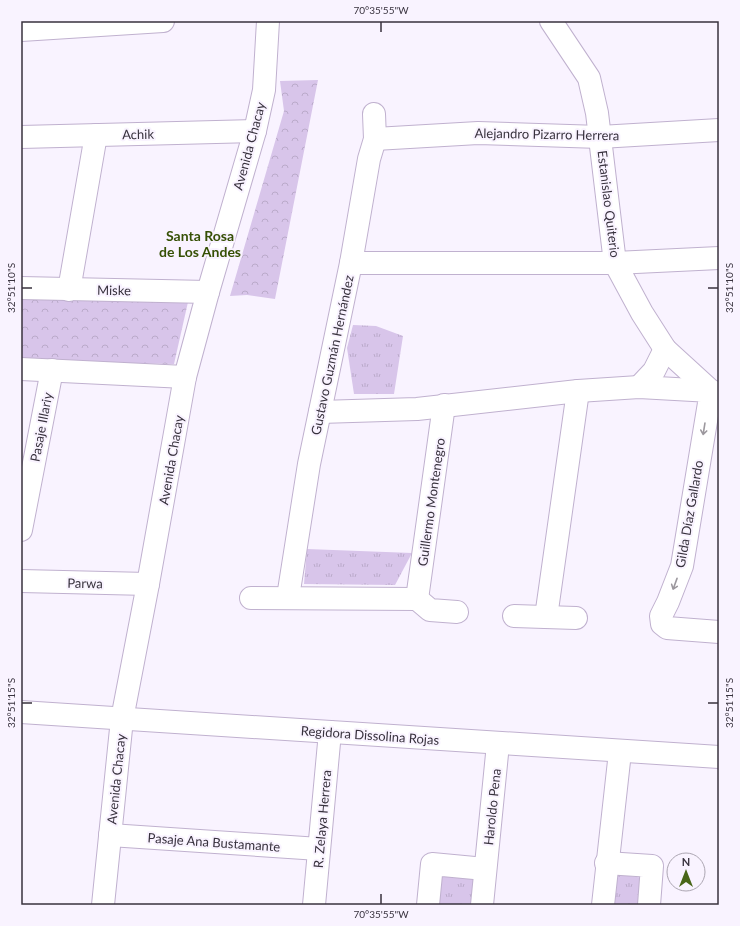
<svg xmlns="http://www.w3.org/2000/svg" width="740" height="926" viewBox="0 0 740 926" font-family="Lato,sans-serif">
	<defs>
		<pattern id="grass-tufts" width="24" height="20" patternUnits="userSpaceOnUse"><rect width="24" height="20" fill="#d8c5ea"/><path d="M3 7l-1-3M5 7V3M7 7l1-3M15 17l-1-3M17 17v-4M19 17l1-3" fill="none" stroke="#baaaca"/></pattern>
		<pattern id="forest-crowns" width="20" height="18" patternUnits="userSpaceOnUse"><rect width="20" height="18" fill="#d8c5ea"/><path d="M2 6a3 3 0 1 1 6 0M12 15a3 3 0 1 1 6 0" fill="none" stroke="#baaaca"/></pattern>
	</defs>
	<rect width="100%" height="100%" fill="#f9f3ff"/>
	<g fill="url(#grass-tufts)">
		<path d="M353,325l23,1 27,10 -9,58h-40l-7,-46z"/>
		<path d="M307,549l105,4 -17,32 -91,-1z"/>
		<path d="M435,870l42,4 -3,31h-43z"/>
		<path d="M615,874l29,4 -3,27h-29z"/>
	</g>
	<g fill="url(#forest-crowns)">
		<path d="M318,80l-43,219 -28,-4 -17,1 54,-185 -4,-30z"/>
		<path d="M21,296l167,6 -14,62 -153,-3z"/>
	</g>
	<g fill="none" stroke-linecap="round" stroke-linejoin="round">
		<defs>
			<g id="minor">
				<path d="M551,21l38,57 8,35 18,150 27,50 23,36 46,42 7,2"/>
				<path d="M21,30l142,-9"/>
				<path d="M21,137l234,-6"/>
				<path d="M375,139l103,-6 122,4 119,-7"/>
				<path d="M351,263h264l104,-5"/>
				<path d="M21,288l187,4"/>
				<path d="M69,290l27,-155"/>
				<path d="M21,369l164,8"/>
				<path d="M639,387l15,-16 11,-22"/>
				<path d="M320,412l97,-3 161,-18 61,-4 72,4 -29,175 -14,36 -7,14 1,8 5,4 52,4"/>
				<path d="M21,530l31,-160"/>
				<path d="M21,581l127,3"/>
				<path d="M288,597l21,-133 42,-201 18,-104 6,-20 -1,-25"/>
				<path d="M251,598l166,1 13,11 27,2"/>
				<path d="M417,599l27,-194"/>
				<path d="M514,616l62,2"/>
				<path d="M546,617l32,-226"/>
				<path d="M21,712l698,45"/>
				<path d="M110,835l209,14"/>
				<path d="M606,863l46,3 -3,39"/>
				<path d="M103,905l19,-186 26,-135 37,-207 23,-85 47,-161 9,-41 4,-69"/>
				<path d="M314,905l16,-173"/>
				<path d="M428,905l4,-41 53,5"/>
				<path d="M482,905l16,-161"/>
				<path d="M603,905l17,-153"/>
			</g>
		</defs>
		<use href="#minor" stroke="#c0b1cf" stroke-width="24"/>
		<use href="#minor" stroke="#fff" stroke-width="22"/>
	</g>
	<defs><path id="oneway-shaft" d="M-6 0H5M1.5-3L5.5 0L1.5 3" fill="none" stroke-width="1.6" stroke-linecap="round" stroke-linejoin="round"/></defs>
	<g stroke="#9c989e">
		<use href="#oneway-shaft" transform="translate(704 429) rotate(99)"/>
		<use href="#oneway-shaft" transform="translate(675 584) rotate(110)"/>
	</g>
	<path fill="none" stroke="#38323e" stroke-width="1.5" d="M381,22v10M22,288h10M708,288h10M22,703h10M708,703h10M381,894v10"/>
	<g text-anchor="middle" stroke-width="4" stroke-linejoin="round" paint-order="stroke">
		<g font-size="13" fill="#38323e" stroke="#f9f3ff">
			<text transform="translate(138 134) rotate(-1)" y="5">Achik</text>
			<text transform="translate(547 134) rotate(1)" y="5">Alejandro Pizarro Herrera</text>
			<text transform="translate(249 146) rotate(-75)" y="5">Avenida Chacay</text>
			<text transform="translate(609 204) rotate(83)" y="5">Estanislao Quiterio</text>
			<text transform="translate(114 290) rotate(1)" y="5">Miske</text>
			<text transform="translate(332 355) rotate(-78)" y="5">Gustavo Guzmán Hernández</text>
			<text transform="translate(41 427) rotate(-79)" y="5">Pasaje Illariy</text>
			<text transform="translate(171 460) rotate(-80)" y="5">Avenida Chacay</text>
			<text transform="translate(431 502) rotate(-82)" y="5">Guillermo Montenegro</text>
			<text transform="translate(689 514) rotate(-80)" y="5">Gilda Díaz Gallardo</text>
			<text transform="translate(85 583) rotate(1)" y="5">Parwa</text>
			<text transform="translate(370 735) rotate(4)" y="5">Regidora Dissolina Rojas</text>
			<text transform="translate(116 779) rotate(-84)" y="5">Avenida Chacay</text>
			<text transform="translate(492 807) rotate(-84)" y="5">Haroldo Pena</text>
			<text transform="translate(322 819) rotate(-85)" y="5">R. Zelaya Herrera</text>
			<text transform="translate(214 842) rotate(4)" y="5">Pasaje Ana Bustamante</text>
		</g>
		<g font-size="14" font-weight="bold" fill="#365005" stroke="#f9f3ff">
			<text x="200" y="241">Santa Rosa<tspan x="200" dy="16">de Los Andes</tspan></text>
		</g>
	</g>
	<rect width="740" height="926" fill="none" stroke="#f9f3ff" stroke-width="44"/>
	<g transform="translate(686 872)"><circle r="19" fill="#f9f3ff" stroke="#aca6b2"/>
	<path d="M0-3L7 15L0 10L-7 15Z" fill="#496619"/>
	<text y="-6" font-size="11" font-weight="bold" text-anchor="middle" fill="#38323e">N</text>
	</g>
	<rect x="22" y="22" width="696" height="882" fill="none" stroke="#38323e" stroke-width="1.5"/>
	<g font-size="10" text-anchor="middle" fill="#38323e">
		<text x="381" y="14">70°35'55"W</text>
		<text transform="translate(11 288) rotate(-90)" y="4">32°51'10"S</text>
		<text transform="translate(729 288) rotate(-90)" y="4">32°51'10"S</text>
		<text transform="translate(11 703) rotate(-90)" y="4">32°51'15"S</text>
		<text transform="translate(729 703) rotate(-90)" y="4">32°51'15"S</text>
		<text x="381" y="918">70°35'55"W</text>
	</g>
</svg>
